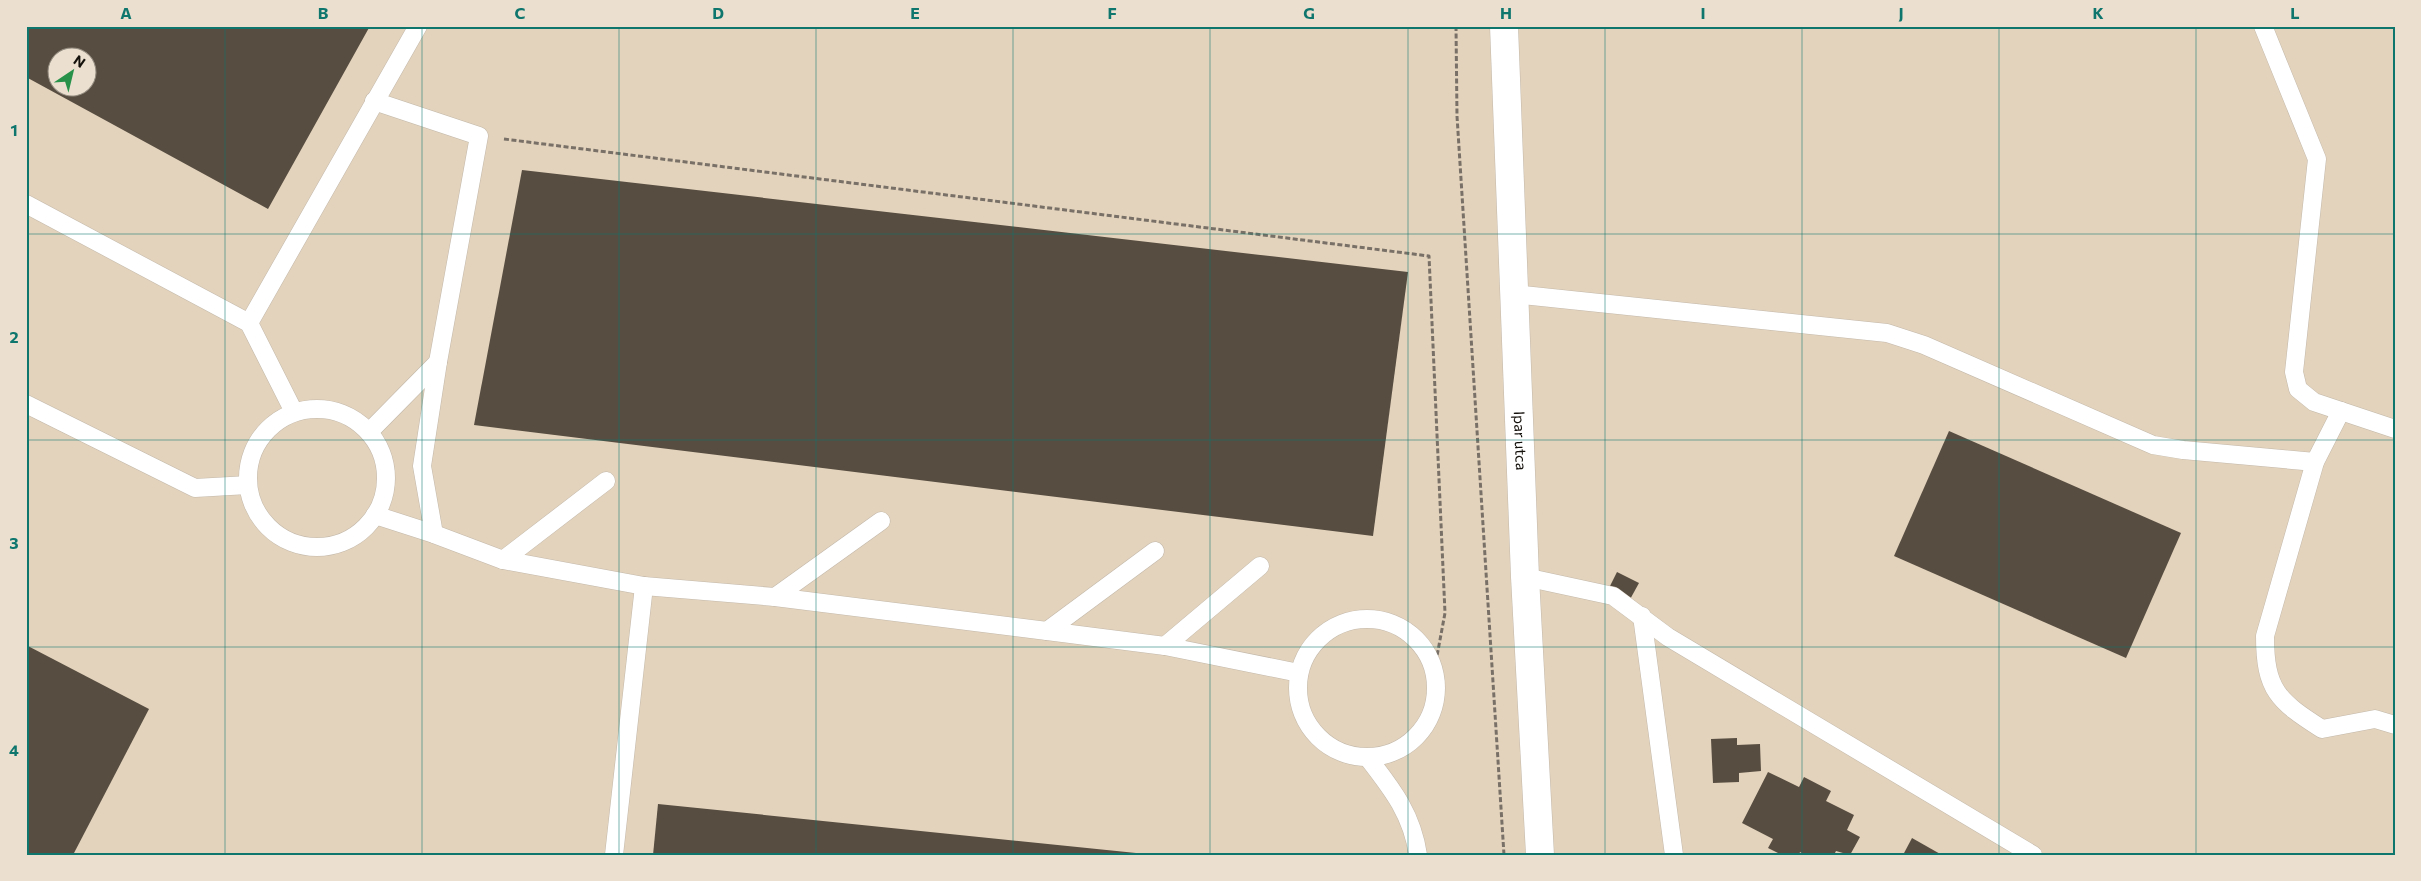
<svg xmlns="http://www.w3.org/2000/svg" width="2421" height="881" viewBox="0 0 2421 881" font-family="Commissioner,sans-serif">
	<rect width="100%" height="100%" fill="#ebe0d0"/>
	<path fill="#e3d3bd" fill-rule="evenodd" d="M26,26h2369v829h-2369zM58,58h30v30h-30z"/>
	<g fill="#574d40" fill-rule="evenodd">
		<path d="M26,26h344l-102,183 -242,-132zM58,58h30v30h-30z"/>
		<path d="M522,170l886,102 -35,264 -899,-111z"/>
		<path d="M1949,431l232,102 -55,125 -232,-102z"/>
		<path d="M1617,572l22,11 -11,20 -21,-11z"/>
		<path d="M26,645l123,64 -76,146h-47z"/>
		<path d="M1737,738v7l23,-1 1,27 -22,2v9l-26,1 -2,-44z"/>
		<path d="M1768,772l31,15 5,-10 27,14 -5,10 28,14 -7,15 13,7 -10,18 -14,-4 -2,4h-29l-5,-3 -1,3h-17l-14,-7 5,-9 -31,-16z"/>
		<path d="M658,804l478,49v2h-483z"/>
		<path d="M1912,838l30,17h-39z"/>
	</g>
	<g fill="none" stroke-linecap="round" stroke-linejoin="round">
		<defs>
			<g id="lane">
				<path d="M2263,26l54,133 -23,213 4,17 16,13 81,27"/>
				<path d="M374,101l105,35 -41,226 -16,104 12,68"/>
				<path d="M26,204l223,119 45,89"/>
				<path d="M1513,294l374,39 37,12 229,100 30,5 132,12"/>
				<path d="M249,323l169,-297"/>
				<path d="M26,404l169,84 53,-3"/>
				<circle cx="317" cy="478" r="69"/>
				<path d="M2341,411l-26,51 -50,174c0,54 13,65 57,93l53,-10 20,6"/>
				<path d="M369,432l69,-70"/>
				<path d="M375,515l59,19 69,26 141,26 131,11 272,34 118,15 134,27"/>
				<path d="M503,560l103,-79"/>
				<path d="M1525,577l88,19 55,41 365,218"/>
				<path d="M775,597l106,-76"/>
				<path d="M1642,616l32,239"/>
				<circle cx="1367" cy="688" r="69"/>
				<path d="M1047,631l108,-80"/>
				<path d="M1165,646l95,-80"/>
				<path d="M1368,758c24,31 44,56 50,97"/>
				<path d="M614,855l30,-269"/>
			</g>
			<g id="street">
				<path id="s1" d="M1504,26l21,551 15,278"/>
			</g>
		</defs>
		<use href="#lane" stroke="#c3b8a9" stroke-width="19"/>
		<use href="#street" stroke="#c3b8a9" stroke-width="29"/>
		<g stroke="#797167" stroke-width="3" stroke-dasharray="5 2.5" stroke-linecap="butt">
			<path d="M1456,26l1,90 47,739"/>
			<path d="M504,139l925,117 16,357 -11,59"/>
		</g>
		<use href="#lane" stroke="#fff" stroke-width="18"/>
		<use href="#street" stroke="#fff" stroke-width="28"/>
	</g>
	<path fill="none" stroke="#0f766e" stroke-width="1" stroke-opacity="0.55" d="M225,26v829M422,26v829M619,26v829M816,26v829M1013,26v829M1210,26v829M1408,26v829M1605,26v829M1802,26v829M1999,26v829M2196,26v829M26,234h2369M26,440h2369M26,647h2369"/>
	<g text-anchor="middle" stroke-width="5" stroke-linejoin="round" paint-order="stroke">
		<g font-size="15" fill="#14100b" stroke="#ebe0d0">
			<text dy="5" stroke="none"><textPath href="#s1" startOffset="415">Ipar utca</textPath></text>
		</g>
	</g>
	<rect width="2421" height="881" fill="none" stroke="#ebe0d0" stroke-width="55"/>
	<g transform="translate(72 72) rotate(35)"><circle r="24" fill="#ebe0d0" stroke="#958d81"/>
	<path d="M0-4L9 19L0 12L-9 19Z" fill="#28924a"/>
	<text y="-8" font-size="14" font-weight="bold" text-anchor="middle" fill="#14100b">N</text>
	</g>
	<rect x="28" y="28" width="2366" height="826" fill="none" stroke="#0f766e" stroke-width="2"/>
	<g font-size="16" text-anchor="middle" font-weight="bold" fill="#0f766e">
		<text x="126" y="19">A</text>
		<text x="323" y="19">B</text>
		<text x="520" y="19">C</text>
		<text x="718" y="19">D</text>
		<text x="915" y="19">E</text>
		<text x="1112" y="19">F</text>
		<text x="1309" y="19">G</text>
		<text x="1506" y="19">H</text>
		<text x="1703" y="19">I</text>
		<text x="1901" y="19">J</text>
		<text x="2098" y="19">K</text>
		<text x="2295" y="19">L</text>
		<text x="14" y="136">1</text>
		<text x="14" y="343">2</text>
		<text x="14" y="549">3</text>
		<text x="14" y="756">4</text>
	</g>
</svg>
